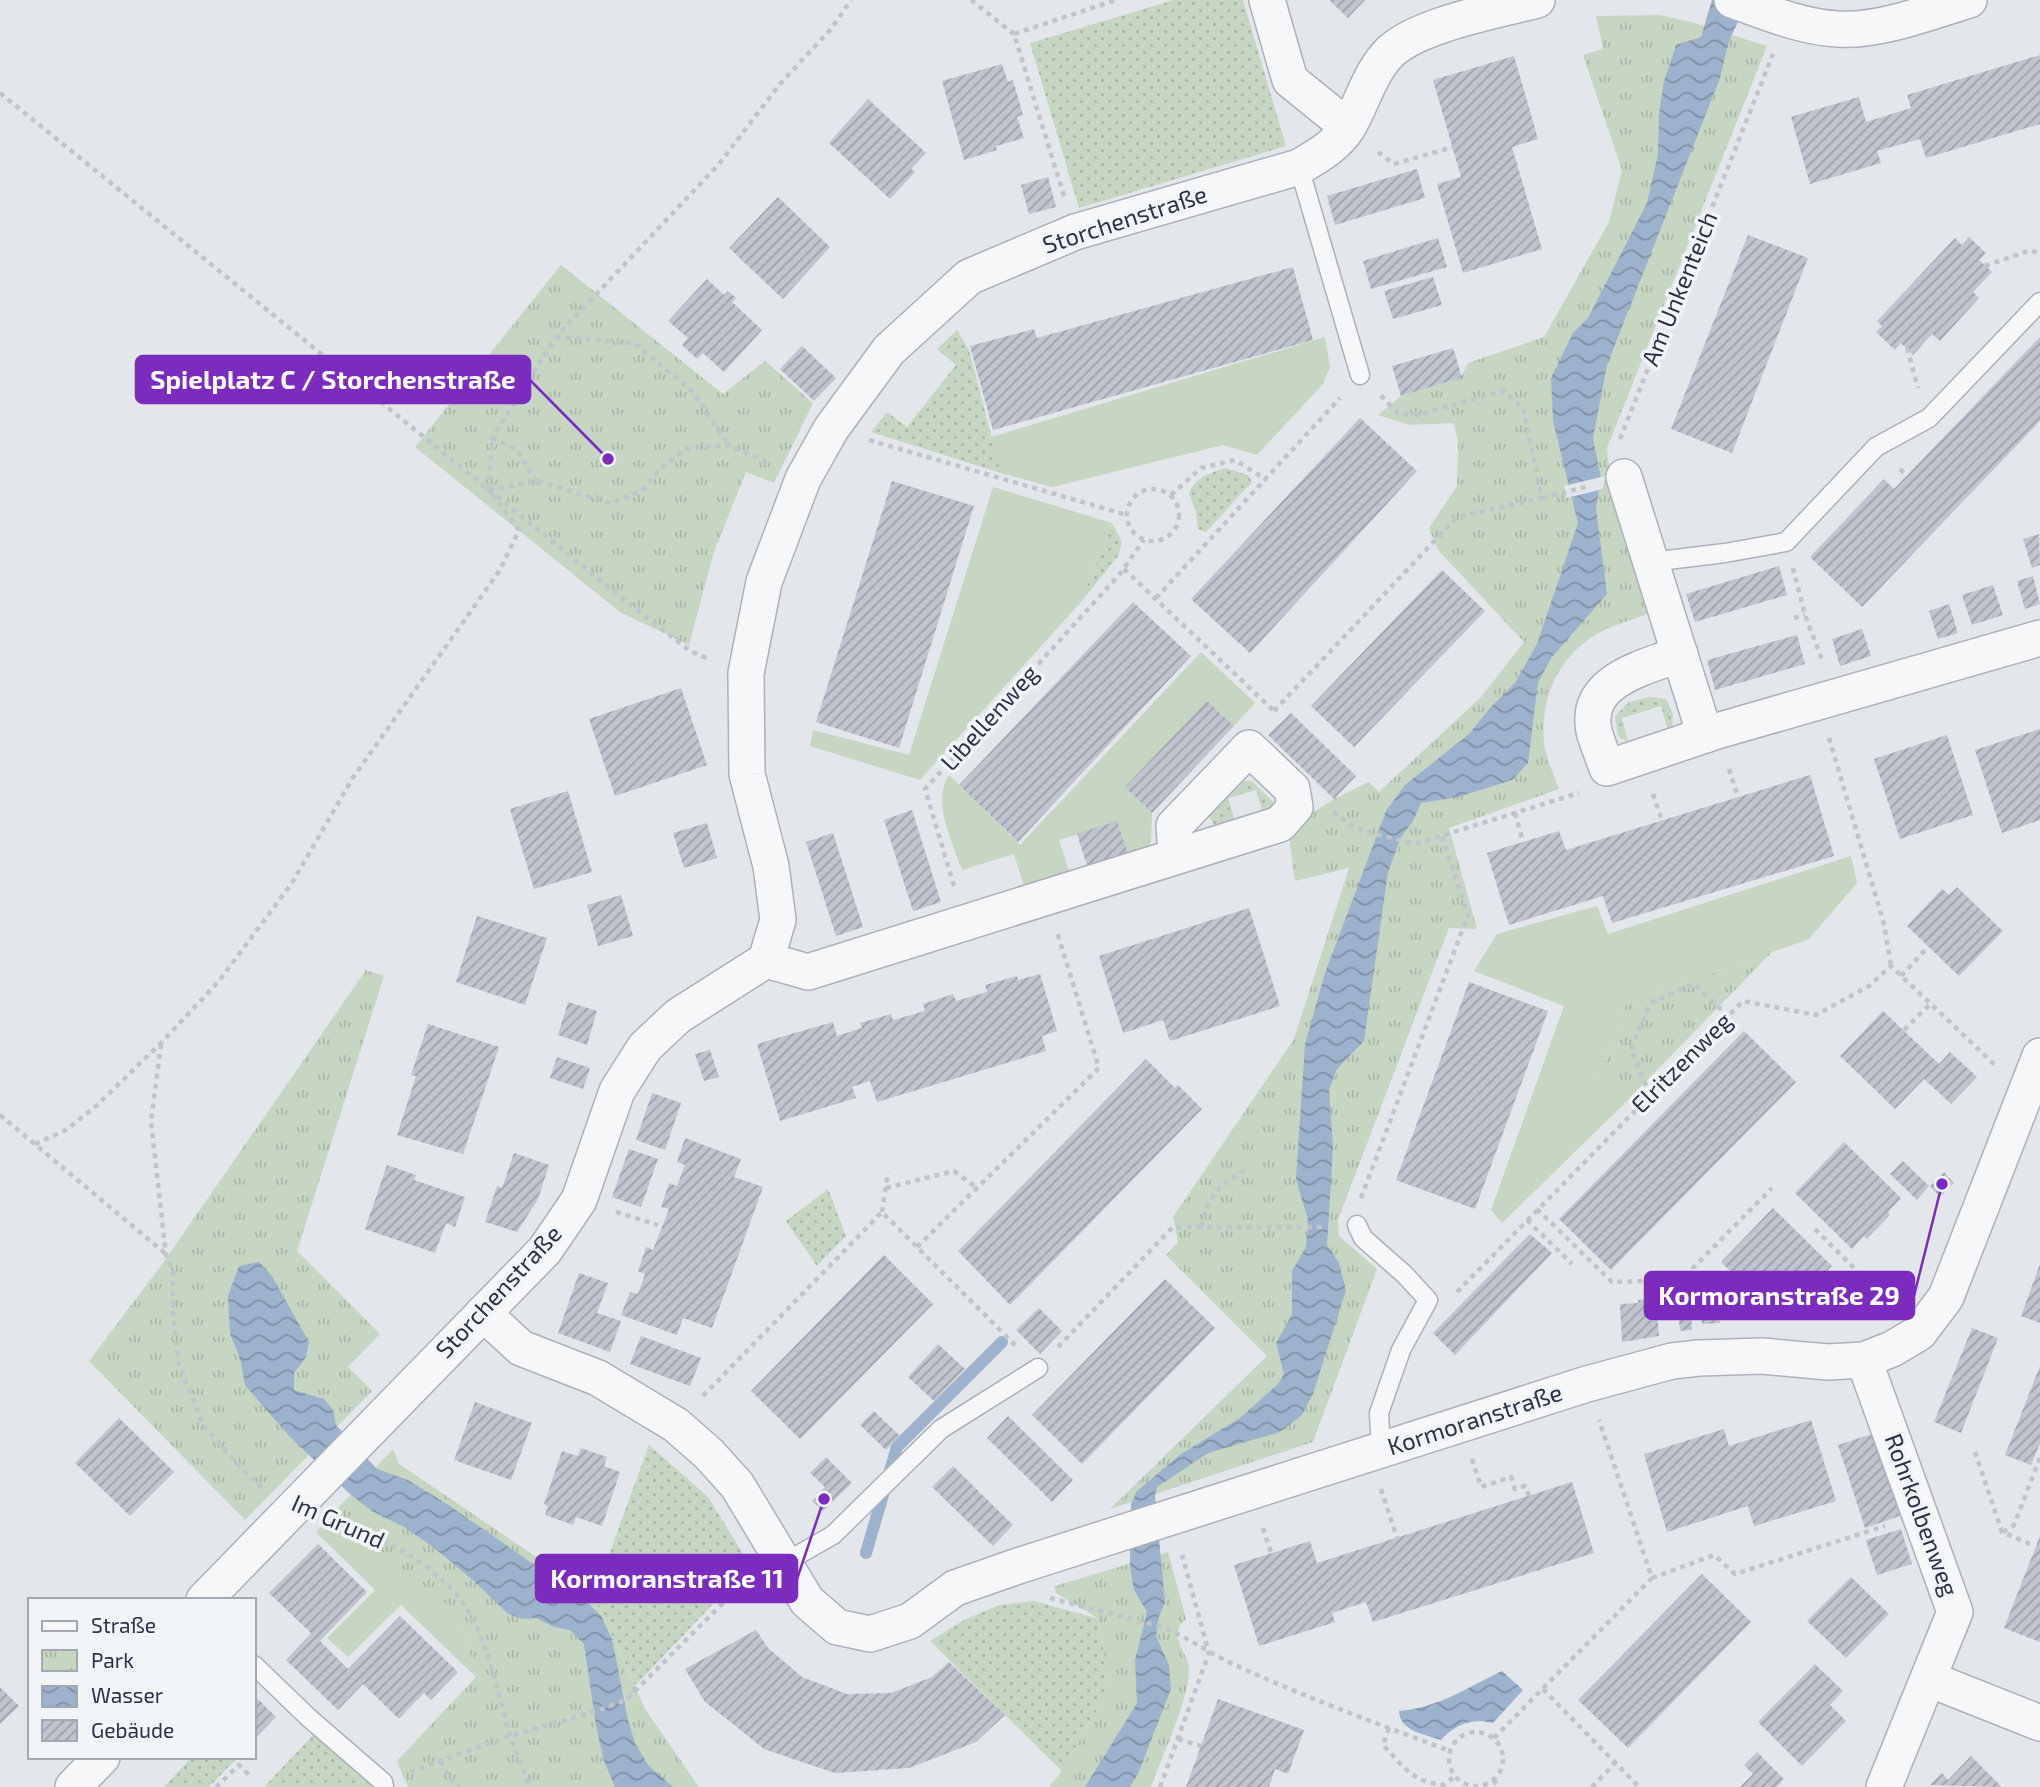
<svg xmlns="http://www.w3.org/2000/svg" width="2040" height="1787" viewBox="0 0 2040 1787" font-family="'Exo 2',sans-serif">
	<defs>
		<pattern id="grass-dots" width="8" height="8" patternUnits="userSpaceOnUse" patternTransform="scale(1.75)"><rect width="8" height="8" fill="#c7d5c3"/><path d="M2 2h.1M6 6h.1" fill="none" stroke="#abb7a9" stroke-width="1.8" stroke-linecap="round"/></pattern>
		<pattern id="park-tufts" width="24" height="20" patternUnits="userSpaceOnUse" patternTransform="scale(1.75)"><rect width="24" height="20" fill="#c7d5c3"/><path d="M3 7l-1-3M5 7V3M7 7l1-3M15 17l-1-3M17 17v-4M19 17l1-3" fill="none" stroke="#abb7a9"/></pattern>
		<pattern id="water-waves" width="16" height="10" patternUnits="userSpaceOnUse" patternTransform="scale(1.75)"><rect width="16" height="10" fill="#9db2cc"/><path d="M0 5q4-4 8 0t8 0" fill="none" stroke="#8091a7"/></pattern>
		<pattern id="building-hatch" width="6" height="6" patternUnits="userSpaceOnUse" patternTransform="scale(1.75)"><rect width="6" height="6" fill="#bfc4ce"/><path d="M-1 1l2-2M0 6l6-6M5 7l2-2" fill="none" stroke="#9ba0a9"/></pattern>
	</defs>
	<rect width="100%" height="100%" fill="#e3e6eb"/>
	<g fill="url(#grass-dots)">
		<path d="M1174,0h69l43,146 -207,62 -49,-165z"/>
		<path d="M957,330l12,20 32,123 -130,-41 16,-20 20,15 49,-62 -19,-16z"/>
		<path d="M1226,468l22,7 4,7 -46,50 -8,-3 -2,-18 -7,-17c5,-17 22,-21 37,-26z"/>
		<path d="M1112,523l10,19 -4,14 -37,46z"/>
		<path d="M1651,697l15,2 7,15 -1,14 -4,2 -7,-24 -39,12 6,24 -10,-6 -3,-20 14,-14z"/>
		<path d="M1244,781h8l21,21 -1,9 -8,5 -8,-26 -28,8 8,27 -13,4 -8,-3 -6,-10z"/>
		<path d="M828,1189l18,47 -29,30 -31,-45z"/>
		<path d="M649,1445l59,52 42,68 -115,121 -41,-90z"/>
		<path d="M1034,1601l65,18 10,70 -47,82 -132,-130 34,-21 35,-15z"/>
		<path d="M314,1734l61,53h-111z"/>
		<path d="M192,1757h40l3,3 -26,27h-45z"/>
	</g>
	<g fill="url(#park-tufts)">
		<path d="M1660,15l31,7 76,24 -160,402 4,39 36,127c-15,6 -35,11 -50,20 -39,23 -57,64 -53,109 2,15 10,32 15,46l-110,39 28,101 -28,-1 -111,292 1,16 38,33 -64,173 -203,67 157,-153 -101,-101 12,-13 -5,-25 121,-178 55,-171 -54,13 -7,-53 46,-29 35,-17 10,10 102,-95 43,-55 -86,-92 -9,-22 28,-42 1,-43 -4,-20 -44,2 -32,-10 23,-19 60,-19 7,-14 76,-26 65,-115 13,-52 -39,-115 20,-6 -7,-33z"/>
		<path d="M561,265l162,129 42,-33 48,42 -39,80 -28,-11 -32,80 -25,93 -69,-33 -205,-165z"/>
		<path d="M1772,952l-147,151 -26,-26 27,-73z"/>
		<path d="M366,970l18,6 -87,275 83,83 -32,33 24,24 -127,129 -156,-159 74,-98z"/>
		<path d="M393,1449l6,15 195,132 51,113 54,78h-291l-11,-26 79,-84 -16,-62 -136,-92z"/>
		<path d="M1168,1552l18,67c-18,16 -3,27 2,44 7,24 -28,98 -37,124h-102l13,-16 47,-82 -10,-70 -43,-26 -1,-7z"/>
	</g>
	<g fill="#c7d5c3">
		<path d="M1325,337l5,30 -7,17 -66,71 -34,-10 -171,42 -51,-14 -10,-36z"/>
		<path d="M993,487l119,36 -31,79 -161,178 -110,-34 3,-16 96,25z"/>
		<path d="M1201,652l54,51 -21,23 -27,-25 -81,86 26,26 -1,29 -5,6 -18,5 -11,-31 -58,18 10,31 -45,15 -10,-32 -52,16c-9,-28 -31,-67 -13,-95l71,70z"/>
		<path d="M1851,856l6,27 -48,56 -183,65 -27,73 26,26 -123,120 -11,-13 73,-204 -90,-35 23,-37 100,-28 11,28z"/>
		<path d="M324,1523l55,27 81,65 16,62 -75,-72 -53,52 -21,-19 48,-48 -59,-58z"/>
	</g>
	<g fill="url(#water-waves)">
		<path d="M1712,0h36l-19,41 -9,37 -113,287 -14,73 8,40 -5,31 11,85 -55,63 -14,25 -10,81 -16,17 -54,17 -37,6 -8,18 -12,16 -13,35 -24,169 -27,28 -8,21 4,58 -6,97 12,18 7,27 -33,104 -11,21 -22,17 -72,21 -51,34 -2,9 10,106 -6,15 -3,19 13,29 2,24 -33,85 -8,13h-45l52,-84 -2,-43 12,-48 -13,-22 -4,-24 1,-62 6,-13 44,-37 59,-36 38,-34 6,-10 -8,-31 16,-28v-44l14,-24 2,-27 -12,-41 9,-135 20,-71 61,-162 19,-26 64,-51 21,-26 25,-25 22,-39 41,-121 -25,-102 -2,-43 22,-45 15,-15 59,-115 11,-49 1,-40 5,-33 12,-36 25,-8z"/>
		<path d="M259,1262l13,14 37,66 -3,15 -12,16v17l30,9 9,11 3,15 41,44 31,11 39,24 138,96 16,16 11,23 16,81 7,23 13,22 25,22h-58l-11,-26 -8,-35 -12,-82 -14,-14 -16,-3 -18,-9 -14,1 -15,-6 -33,-32 -41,-34 -29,-20 -32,-16 -21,-16 -61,-58 -45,-52 -5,-27 -10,-24 -2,-38 11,-30z"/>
		<path d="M1502,1671l21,19 -30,33c-22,-5 -37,1 -52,17 -16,-6 -41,-8 -42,-29 39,-3 69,-24 103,-40z"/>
	</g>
	<path fill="#e3e6eb" d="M1605,476l-2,13 -36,9 -3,-12z"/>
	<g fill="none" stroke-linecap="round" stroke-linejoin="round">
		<path stroke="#9db2cc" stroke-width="12" d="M866,1553l31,-106 105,-105"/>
	</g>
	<g fill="url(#building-hatch)">
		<path d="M1329,0h36l-17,18z"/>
		<path d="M2040,55v69l-114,34 -6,-19 -43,12 4,12 -71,21 -19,-67 68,-20 7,25 45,-14 -4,-13z"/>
		<path d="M1514,56l24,83 -26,8 30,102 -79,24 -26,-89 24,-7 -28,-97z"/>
		<path d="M1002,64l6,18 5,-2 10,35 -6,2 7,21 -28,8 1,4 -33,10 -22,-79z"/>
		<path d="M868,99l58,54 -15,16 4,3 -25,27 -61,-56z"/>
		<path d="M1417,169l8,29 -90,27 -8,-29z"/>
		<path d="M1048,177l8,30 -27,7 -8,-29z"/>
		<path d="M778,197l52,50 -47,52 -54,-51z"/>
		<path d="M1748,235l60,23 -76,195 -61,-24z"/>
		<path d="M1969,237l17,16 -7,7 13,12 -19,20 6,6 -39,43 -8,-7 -19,21 -12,-12 -6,7 -19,-18 6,-6 -5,-5 78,-83 7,7z"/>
		<path d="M1438,238l9,29 -76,22 -8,-28z"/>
		<path d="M1293,267l20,73 -320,90 -23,-84 64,-17 3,9z"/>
		<path d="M1433,277l9,28 -49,14 -9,-28z"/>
		<path d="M707,279l17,16 4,-4 8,7 -4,4 30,28 -38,42 -21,-19 -6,6 -15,-14 6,-7 -20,-17z"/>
		<path d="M2040,337v84l-178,186 -52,-50 74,-78 10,10z"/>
		<path d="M802,346l34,32 -22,23 -34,-32z"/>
		<path d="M1453,348l9,29 -61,19 -9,-30z"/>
		<path d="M1360,418l57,53 -167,182 -59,-54z"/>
		<path d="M892,481l82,25 -75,242 -83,-26z"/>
		<path d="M2039,534l1,31 -8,3 -9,-29z"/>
		<path d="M1779,566l8,29 -92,27 -9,-28z"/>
		<path d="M1442,570l43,41 -131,136 -43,-41z"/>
		<path d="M2033,576l7,28 -15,5 -8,-28z"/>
		<path d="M1993,585l10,30 -31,10 -10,-30z"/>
		<path d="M1133,602l58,54 -173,186 -59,-57z"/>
		<path d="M1949,604l9,29 -20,6 -9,-28z"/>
		<path d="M1862,629l9,27 -31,10 -8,-27z"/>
		<path d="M1797,635l8,29 -90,26 -8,-30z"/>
		<path d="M681,688l26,77 -92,31 -26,-77z"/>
		<path d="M1207,701l27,25 -82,87 -27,-26z"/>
		<path d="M1291,713l65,63 -22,23 -66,-64z"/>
		<path d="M2040,729v91l-38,13 -27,-83z"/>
		<path d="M1947,735l26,80 -73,24 -26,-80z"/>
		<path d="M1810,775l24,81 -222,67 -9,-27 -94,29 -22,-72 72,-22 7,19z"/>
		<path d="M568,791l24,81 -58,17 -24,-80z"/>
		<path d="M912,810l29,92 -28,9 -29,-91z"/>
		<path d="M1117,821l11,32 -41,13 -10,-32z"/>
		<path d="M707,823l10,35 -33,10 -11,-35z"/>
		<path d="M833,833l30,94 -27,9 -30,-94z"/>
		<path d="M1957,887l46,44 -44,45 -52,-50 35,-37 7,6z"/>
		<path d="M621,895l12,41 -35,10 -11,-41z"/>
		<path d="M1249,908l31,98 -110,35 -7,-21 -40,13 -24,-77z"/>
		<path d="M477,916l70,22 -22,67 -69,-23z"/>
		<path d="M1040,974l17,57 -15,5 4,15 -169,51 -7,-21 -18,6 4,11 -76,23 -23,-77 76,-22 4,14 25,-8 -2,-5 31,-9 2,6 32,-9 -2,-7 30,-10 3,7 31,-9 -2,-7 32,-9 1,4z"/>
		<path d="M1469,982l79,29 -73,198 -79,-29z"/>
		<path d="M568,1002l29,9 -10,34 -29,-10z"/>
		<path d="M1883,1011l56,53 11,-12 27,25 -26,27 -27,-25 -29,30 -55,-53z"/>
		<path d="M428,1024l71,23 -36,107 -66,-19 19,-59 -5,-1z"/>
		<path d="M1744,1031l52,51 -185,188 -52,-51z"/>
		<path d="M710,1050l9,27 -15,4 -9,-27z"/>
		<path d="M557,1057l33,11 -7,21 -33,-11z"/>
		<path d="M1146,1059l29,29 3,-3 24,24 -192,196 -52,-54z"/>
		<path d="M652,1093l29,10 -16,47 -29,-10z"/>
		<path d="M685,1138l56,21 -7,18 29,10 -51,141 -29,-10 -6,17 -56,-20 9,-23 8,2 7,-20 -7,-3 8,-24 7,3 16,-41 -8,-2 8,-24 8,3 8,-21 -8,-3z"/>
		<path d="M1844,1142l57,56 -13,14 2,3 -23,24 -3,-3 -12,13 -57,-56z"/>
		<path d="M629,1149l29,10 -17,48 -29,-10z"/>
		<path d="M514,1153l35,12 -11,34 -21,33 -32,-10 12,-36 5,2z"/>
		<path d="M1903,1161l26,25 -12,14 -27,-26z"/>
		<path d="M387,1165l29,10 -2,5 51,17 -10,30 -9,-4 -11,30 -70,-24z"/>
		<path d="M1944,1172l10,11 -14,14 -10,-11z"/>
		<path d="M1773,1208l59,58 -10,10 5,6 -17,18 -6,-6 -25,25 -58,-57z"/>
		<path d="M1530,1234l22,19 -97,102 -22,-22z"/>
		<path d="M884,1255l49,49 -133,135 -49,-48z"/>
		<path d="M2040,1264v59l-19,-7z"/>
		<path d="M579,1273l29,10 -11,30 24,8 -11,31 -52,-19z"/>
		<path d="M1165,1279l50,49 -133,136 -50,-49z"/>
		<path d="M1718,1285l2,38 -18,1 -3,-37z"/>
		<path d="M1656,1299l3,37 -37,6 -2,-38 18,-1v-3z"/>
		<path d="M1039,1308l23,23 -22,23 -24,-24z"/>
		<path d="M1678,1311h13l1,19 -12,1z"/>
		<path d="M1972,1328l26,10 -37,95 -27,-11z"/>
		<path d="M641,1336l60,22 -11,28 -60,-22z"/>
		<path d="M938,1344l27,25 -31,32 -26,-24z"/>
		<path d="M2040,1366v77l-9,22 -26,-10z"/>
		<path d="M475,1402l57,21 -21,57 -57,-20z"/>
		<path d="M874,1411l26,25 -14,14 -26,-25z"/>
		<path d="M1008,1416l65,64 -21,22 -65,-64z"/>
		<path d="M119,1418l55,54 -44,44 -55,-53z"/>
		<path d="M1811,1420l25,81 -82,25 -6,-20 -81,26 -23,-78 80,-25 5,17z"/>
		<path d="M1872,1434l28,82 -35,12 -27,-83z"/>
		<path d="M581,1448l26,9 -3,9 16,6 -18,54 -26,-9 -3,8 -28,-10 3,-9 -4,-2 18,-53 16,5z"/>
		<path d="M826,1457l26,26 -29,28 -11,-10 13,-14 -15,-14z"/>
		<path d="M953,1466l60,59 -20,21 -61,-59z"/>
		<path d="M1572,1482l22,71 -221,69 -7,-20 -34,11 3,9 -76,24 -25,-81 76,-24 7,22z"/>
		<path d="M1901,1529l11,35 -35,11 -11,-35z"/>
		<path d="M2040,1536v106l-36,-14z"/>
		<path d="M318,1544l49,48 -47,49 28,28 52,-53 58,56 -27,28 -7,-7 -25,26 -36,-35 -25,26 -52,-50 25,-27 -42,-40z"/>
		<path d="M1702,1574l49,48 -123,126 -50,-48z"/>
		<path d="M1851,1577l38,37 -43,44 -39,-37z"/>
		<path d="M756,1630l12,18 34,29 45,17 44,-1 41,-16 17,-15 56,53 -29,27 -67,26 -74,5 -36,-12 -35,-12 -31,-25 -28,-22 -20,-33z"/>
		<path d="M1815,1664l28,27 -13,14 16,16 -44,45 -44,-44z"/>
		<path d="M0,1687l19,19 -19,18z"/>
		<path d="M254,1695l22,22 -22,23z"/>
		<path d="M1218,1699l86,31 -16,44 -13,-5 -6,18h-83z"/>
		<path d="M1757,1752l27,27 -8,8h-36l13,-13 -9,-9z"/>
		<path d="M1971,1756l31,31 -72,-2 12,-12 6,7z"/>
	</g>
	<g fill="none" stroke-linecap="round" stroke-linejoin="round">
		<defs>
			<g id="service">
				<path d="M1299,167l61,208"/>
				<path d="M1651,562l74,-9 61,-11 90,-95 53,-29 111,-116"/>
				<path d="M1357,1225l6,13 41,36 24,26 -27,50 -22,63 2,36"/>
				<path d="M784,1563l49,-28 108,-106 97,-61"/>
				<path d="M254,1665l55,53 74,64 1,5"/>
			</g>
			<g id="minor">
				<path d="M1267,0l23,80 58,47"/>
				<path d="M1732,0c34,12 69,27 105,29 41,3 93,-17 132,-29"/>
				<path d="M1624,477l81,258"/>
				<path d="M1680,654c-36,14 -96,26 -86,77 3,12 9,25 13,37l110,-37 323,-93"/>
				<path d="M766,960l42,12 472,-148 15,-17 -3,-18 -43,-41 -75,78 2,29"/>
				<path d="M483,1313l38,35 77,30 78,47 33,29 28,31 70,116 30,26 33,7 40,-13 45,-33 63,-22 569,-182 85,-23 27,-3 63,-2 66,6 36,-2 28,-11 27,-16 27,-36 94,-241"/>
				<path d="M1864,1360l91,252 -71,175"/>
				<path d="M204,1600l341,-350 34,-50 38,-109 28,-44 33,-31 88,-56 12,-40 -7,-54 -24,-92 -1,-101 18,-91 39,-103 28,-50 58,-79 80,-73 106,-45 224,-65c19,-11 37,-21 49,-40 15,-25 21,-54 42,-75 30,-28 106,-41 147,-52"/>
				<path d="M1929,1679l111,44"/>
				<path d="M73,1787l29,-30"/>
			</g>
		</defs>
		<use href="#service" stroke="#acb0b9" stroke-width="21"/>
		<use href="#minor" stroke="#acb0b9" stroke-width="38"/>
		<g stroke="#c1c4ca" stroke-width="4.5" stroke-dasharray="5 5" stroke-linecap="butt">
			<path d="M971,0l43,34"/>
			<path d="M0,93l627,509 63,49 19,8"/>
			<path d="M1378,152l16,12 59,-17"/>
			<path d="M1064,196l-50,-162 102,-34"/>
			<path d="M1985,266l46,-16 9,4"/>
			<path d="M556,337l78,6 59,49 36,53"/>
			<path d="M1907,348l11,40"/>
			<path d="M492,438l24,11 20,32"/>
			<path d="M1620,439l153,-385"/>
			<path d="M869,440l258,75"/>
			<path d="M1900,469l7,7"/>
			<circle cx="1153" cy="515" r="26"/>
			<path d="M489,490l47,-9 75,22 31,-12 17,-21 27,-21 43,-4 38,17"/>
			<path d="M1171,495l30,-27 34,-8 32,20"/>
			<path d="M1542,498l47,-12"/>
			<path d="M1793,568l12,47 17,45"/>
			<path d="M1124,569l150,142 -2,2"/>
			<path d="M1156,598l184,-200"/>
			<path d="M1794,618l11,-3"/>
			<path d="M1274,711l183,-194 85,-19 -19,-90 -20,-17 -85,24 -20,-2 -18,-18"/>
			<path d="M1829,738l55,186 7,42"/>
			<path d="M1729,769l9,28"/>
			<path d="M1653,794l9,27"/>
			<path d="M1333,812l21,15 13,5 48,12 164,-51"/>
			<path d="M1515,813l8,29"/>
			<path d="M954,886l-29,-97 194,-214 25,-35"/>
			<path d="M1901,976l27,-29"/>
			<path d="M1904,1030l26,-26"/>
			<path d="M161,1044l-10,78 15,133 7,16v43l6,50 23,59 39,45 21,20"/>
			<path d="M1650,1095l-19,-46 19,-46 44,-19 34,32"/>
			<path d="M0,1115l166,139"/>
			<path d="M35,1144l31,-14 30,-24 65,-63 58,-62 73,-98 60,-104 148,-209 19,-40 -30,-40 3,-52 64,-101 163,-173 61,-80 51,-55 20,-29"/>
			<path d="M886,1188l68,-17 23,17"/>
			<path d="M1361,1198l107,-283 -26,-79"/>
			<path d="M1537,1209l75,73 35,-1 20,22 1,19"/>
			<path d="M616,1212l42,13"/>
			<path d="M882,1212l6,-40"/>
			<path d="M1527,1220l45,44"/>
			<path d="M1201,1227c8,-34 18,-41 47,-59"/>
			<path d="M1815,1229l76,76"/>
			<path d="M917,1247l182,-179 -42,-136"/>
			<path d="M1457,1292l286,-291 73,14 53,-29 22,-20 104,99"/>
			<path d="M1696,1319l-3,-51 79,-80"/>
			<path d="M1058,1347l115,-120h154"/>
			<path d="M703,1396l179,-184 134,134"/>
			<path d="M1975,1452l27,80 28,12"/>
			<path d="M1472,1459l9,28 30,-10 4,12 10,-3 4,10"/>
			<path d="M1381,1489l16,49"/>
			<path d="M338,1518c45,22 98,45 127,88 24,37 32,84 44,126 6,19 14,37 21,55"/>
			<path d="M1263,1528l8,25"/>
			<path d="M2003,1532l11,-7 26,-67"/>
			<path d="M1652,1578l62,-23 21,19 150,-48"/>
			<path d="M1050,1598l109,28c27,10 50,27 76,39 70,32 143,59 215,86"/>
			<path d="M1543,1689l96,98"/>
			<path d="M1389,1728l-6,17c21,22 29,37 61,40l11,-9"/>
			<circle cx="1476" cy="1759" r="27"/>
			<path d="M1494,1738l158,-160 -53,-158"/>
			<path d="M1178,1739l23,7"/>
			<path d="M441,1761l9,18 9,8"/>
			<path d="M410,1772l100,-36 83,-24 33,-12 107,-107 19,-11"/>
			<path d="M1493,1780l7,7"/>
			<path d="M216,1787l23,-22 13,13"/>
			<path d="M1160,1787l49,-134 -27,-98"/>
			<path d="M1592,1787l23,-24"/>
		</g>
		<use href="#service" stroke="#f6f7f9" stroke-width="18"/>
		<use href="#minor" stroke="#f6f7f9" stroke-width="35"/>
	</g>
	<g text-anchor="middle" stroke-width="7" stroke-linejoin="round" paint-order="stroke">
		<g font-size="24" fill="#2a3244" stroke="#f2f5f8">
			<text transform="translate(1125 220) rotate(-18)" y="8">Storchenstraße</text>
			<text transform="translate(1680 289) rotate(-68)" y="8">Am Unkenteich</text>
			<text transform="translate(990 718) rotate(-48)" y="8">Libellenweg</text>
			<text transform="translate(1682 1063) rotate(-45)" y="8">Elritzenweg</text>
			<text transform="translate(499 1292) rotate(-47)" y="8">Storchenstraße</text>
			<text transform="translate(1475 1420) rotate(-18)" y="8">Kormoranstraße</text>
			<text transform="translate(1921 1515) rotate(70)" y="8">Rohrkolbenweg</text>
			<text transform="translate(338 1522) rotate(24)" y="8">Im Grund</text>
		</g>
	</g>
	<path fill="none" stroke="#7b2cbf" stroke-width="2.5" d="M608 459L530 380M1942 1184L1914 1296M824 1499L797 1579"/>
	<g fill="#7b2cbf" stroke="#f2f5f8" stroke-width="2.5">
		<circle cx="608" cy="459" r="7"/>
		<circle cx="1942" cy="1184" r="7"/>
		<circle cx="824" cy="1499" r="7"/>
	</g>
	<g fill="#7b2cbf" stroke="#7b2cbf" stroke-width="2.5">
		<rect x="136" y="356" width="394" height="47" rx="7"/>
		<rect x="1645" y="1272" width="269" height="47" rx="7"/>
		<rect x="536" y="1555" width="261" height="47" rx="7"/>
	</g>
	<g font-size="26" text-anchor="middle" font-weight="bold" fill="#fff">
		<text x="333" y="389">Spielplatz C / Storchenstraße</text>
		<text x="1779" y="1305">Kormoranstraße 29</text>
		<text x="667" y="1588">Kormoranstraße 11</text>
	</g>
	<rect x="28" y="1598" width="228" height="161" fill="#f2f5f8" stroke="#a2a7b0" stroke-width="2"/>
	<rect x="42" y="1621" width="35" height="10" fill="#f6f7f9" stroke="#a2a7b0" stroke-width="2"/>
	<text x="91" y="1633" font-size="21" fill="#2a3244">Straße</text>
	<rect x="42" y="1650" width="35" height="21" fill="url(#park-tufts)" stroke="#a2a7b0" stroke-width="2"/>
	<text x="91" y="1668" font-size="21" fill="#2a3244">Park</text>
	<rect x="42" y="1686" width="35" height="21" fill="url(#water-waves)" stroke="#a2a7b0" stroke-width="2"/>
	<text x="91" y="1703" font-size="21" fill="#2a3244">Wasser</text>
	<rect x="42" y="1720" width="35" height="21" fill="url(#building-hatch)" stroke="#a2a7b0" stroke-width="2"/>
	<text x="91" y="1738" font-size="21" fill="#2a3244">Gebäude</text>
</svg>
